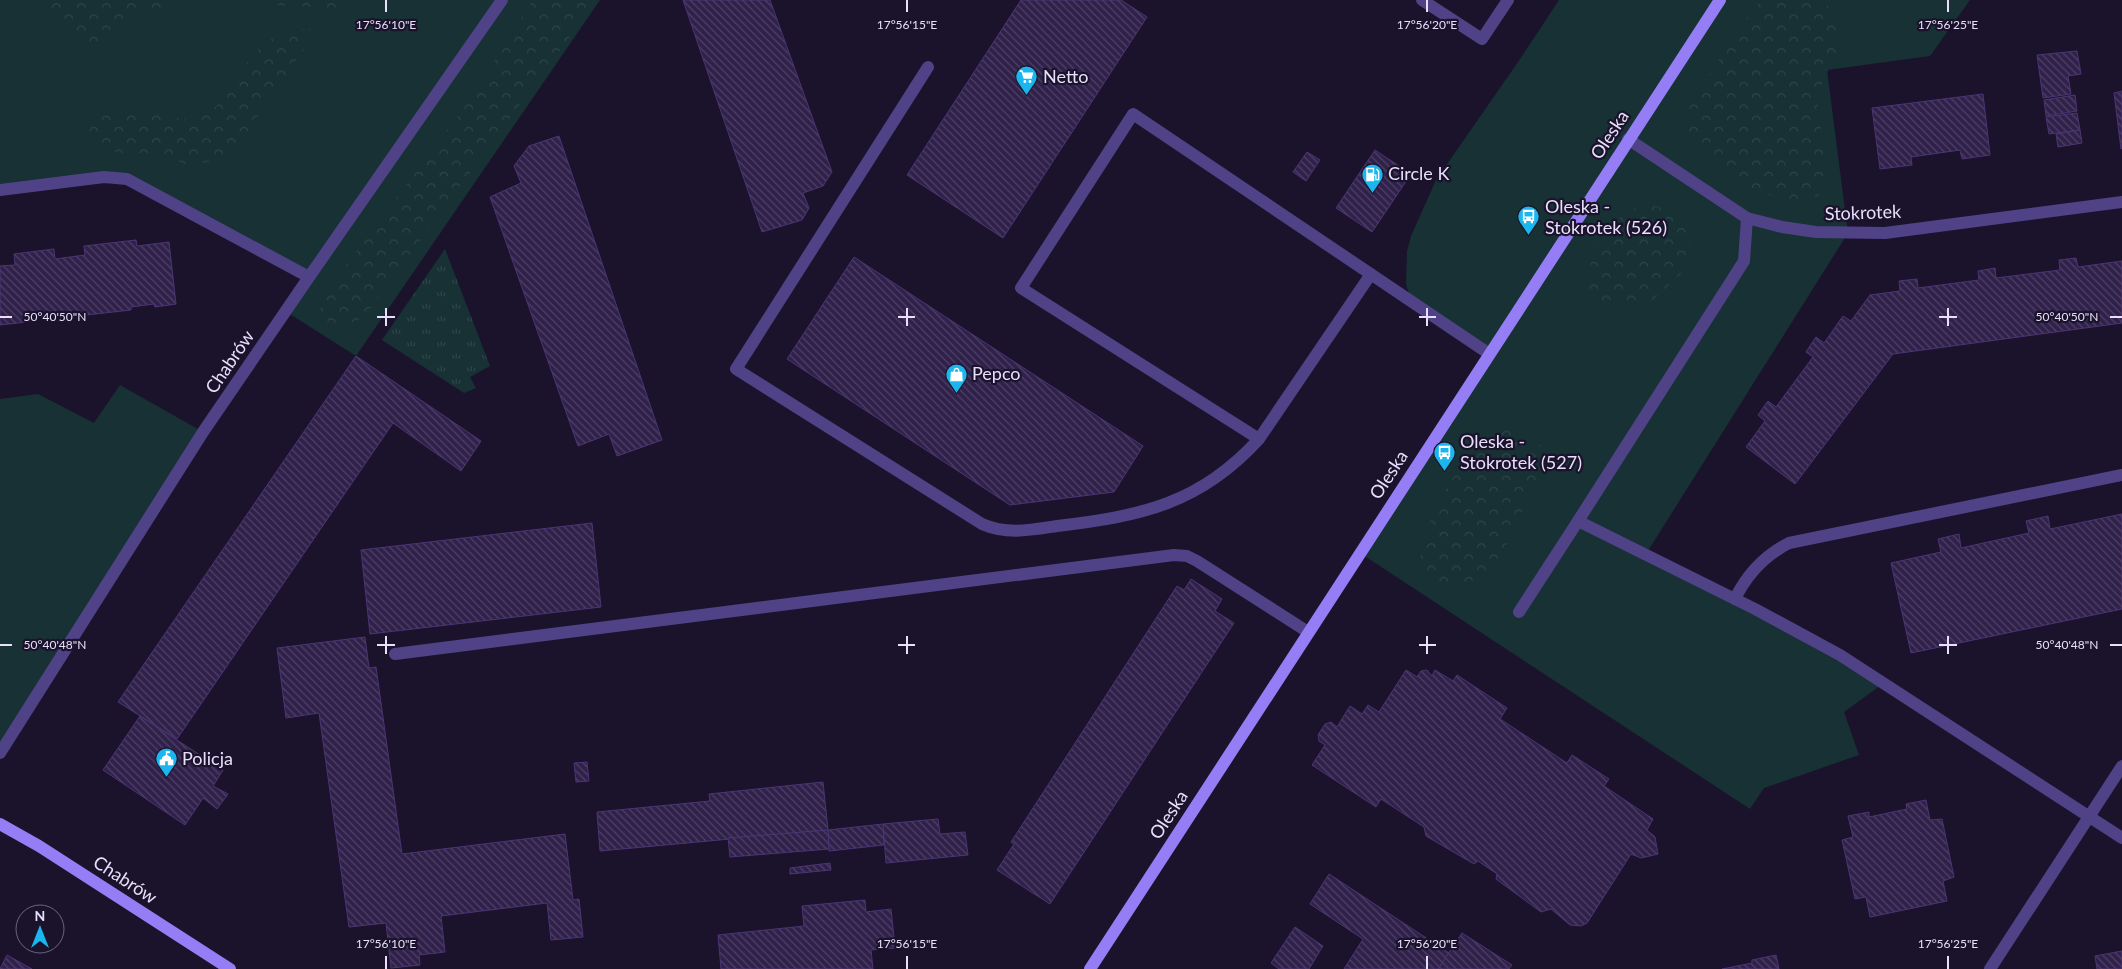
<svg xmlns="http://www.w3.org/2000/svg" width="2122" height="969" font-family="Lato,sans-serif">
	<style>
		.grass { fill: #173135 }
		.forest { fill: url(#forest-crowns) }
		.park { fill: url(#park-tufts) }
		.building { fill: url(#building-back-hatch); stroke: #4c3475 }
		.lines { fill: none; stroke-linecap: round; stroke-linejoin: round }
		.lane { stroke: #504286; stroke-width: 12 }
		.street { stroke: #504286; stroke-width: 12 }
		.secondary { stroke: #957df6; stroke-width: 12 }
		.ticks { fill: none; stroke: #e8dffd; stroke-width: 2 }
		.labels { text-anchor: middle; stroke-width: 4.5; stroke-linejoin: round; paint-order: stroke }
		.poi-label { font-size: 18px; fill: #e8dffd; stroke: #1b132b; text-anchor: start }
		.street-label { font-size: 18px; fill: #e8dffd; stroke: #1b132b }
		.ticks-label { font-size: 12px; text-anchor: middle; fill: #e8dffd; stroke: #1b132b; stroke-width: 4.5; stroke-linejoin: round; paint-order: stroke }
	</style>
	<defs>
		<pattern id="forest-crowns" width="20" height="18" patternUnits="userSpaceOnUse" patternTransform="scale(1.25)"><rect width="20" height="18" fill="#173135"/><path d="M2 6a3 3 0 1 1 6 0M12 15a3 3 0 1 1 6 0" fill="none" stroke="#2e4549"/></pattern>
		<pattern id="park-tufts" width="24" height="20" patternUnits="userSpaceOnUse" patternTransform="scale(1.25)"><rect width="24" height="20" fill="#173135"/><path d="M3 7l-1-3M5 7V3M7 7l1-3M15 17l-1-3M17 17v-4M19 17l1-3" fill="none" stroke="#2e4549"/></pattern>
		<pattern id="building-back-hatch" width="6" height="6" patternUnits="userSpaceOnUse" patternTransform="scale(1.25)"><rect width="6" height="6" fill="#30214b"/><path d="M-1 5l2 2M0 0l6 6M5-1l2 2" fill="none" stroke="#4e4166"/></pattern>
	</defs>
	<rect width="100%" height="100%" fill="#1b132b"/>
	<!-- grass -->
	<g class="grass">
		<path d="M0 0H600L356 356 285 311 308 277 127 179 0 190Z"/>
		<path d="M1559 0H1970L1930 56 1827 70 1848 233 1646 554 1884 683 1844 712 1859 755 1764 788 1750 809 1360 553 1488 353 1412 303 1406 284 1407 251 1411 236 1436 180 1518 62Z"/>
		<path d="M120 385 203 432 0 753V399L38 394 94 423Z"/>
	</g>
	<!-- forest -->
	<g class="forest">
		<path d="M34 0H179L173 5 139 14 112 42 92 45 33 2Z"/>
		<path d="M277 0H348L338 8 270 5Z"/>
		<path d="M533 0H597L364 317 339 328 329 323 320 311 324 295 466 105Z"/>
		<path d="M1761 0H1821C1827 3 1830 9 1833 15 1853 48 1822 67 1818 100 1816 125 1836 169 1823 191 1813 209 1763 195 1748 187 1735 181 1720 171 1710 162 1700 153 1692 143 1685 133L1688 109 1738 29Z"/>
		<path d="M308 28 313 31V36L237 147 211 162 187 165 159 153H120L103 149 90 136 89 123 95 116C117 112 137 111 159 114 172 116 184 122 197 118 232 107 240 54 275 37 284 32 297 31 308 28Z"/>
		<path d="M1647 202 1684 218 1690 244 1683 272 1652 301 1624 306 1604 304 1586 294C1591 243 1600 225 1647 202Z"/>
		<path d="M1494 426 1537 438C1540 444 1544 452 1543 460 1542 473 1501 559 1492 568 1479 581 1464 583 1447 586L1419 569C1423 515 1458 465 1494 426Z"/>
	</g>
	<!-- park -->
	<path class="park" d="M445 249 490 366 470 377 476 388 464 393 382 340Z"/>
	<!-- building -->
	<g class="building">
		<path d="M683 0H770L832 172 823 186 803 193 809 208 802 220 762 232Z"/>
		<path d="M1021 0H1121L1147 17 1003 238 907 175Z"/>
		<path d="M2077 51 2081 74 2068 76 2071 94 2043 98 2037 55Z"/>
		<path d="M2122 91V148L2121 149 2114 93Z"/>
		<path d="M1983 94 1990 155 1962 159 1960 150 1911 157 1912 165 1880 169 1872 108Z"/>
		<path d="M2075 95 2077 111 2046 116 2044 100Z"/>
		<path d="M2077 113 2080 130 2049 134 2046 117Z"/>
		<path d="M2080 130 2082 143 2058 147 2056 134Z"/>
		<path d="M559 136 662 440 617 456 609 434 578 446 490 197 521 183 514 166 529 146Z"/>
		<path d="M1375 150 1411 174 1372 232 1336 208Z"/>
		<path d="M1307 152 1320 160 1306 181 1293 172Z"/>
		<path d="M136 240 137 246 169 242 176 304 155 307 154 304 131 307V310L60 318 59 315 36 318V321L0 325V266L15 265 14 254 54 249 55 259 85 255 84 246Z"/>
		<path d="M854 257 1143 446 1114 492 1010 505 787 359Z"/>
		<path d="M2076 258 2078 267 2122 261V323L1893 354 1795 484 1746 447 1765 421 1758 415 1768 401 1776 407 1813 357 1806 352 1816 337 1824 343 1843 316 1851 321 1870 295 1900 291 1899 281 1917 279 1918 288 1979 280 1978 271 1995 268 1996 278 2060 270 2059 260Z"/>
		<path d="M356 356 481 441 461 471 393 423 177 739 118 702Z"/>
		<path d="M2122 514V609L1911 653 1891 563 1941 552 1938 539 1959 534 1961 548 2029 533 2026 521 2048 516 2050 529Z"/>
		<path d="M592 523 601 607 370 634 361 550Z"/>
		<path d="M1191 579 1222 599 1215 611 1234 623 1050 904 997 870 1014 844 1011 842 1177 586 1184 590Z"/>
		<path d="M365 637 369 668 376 667 402 854 565 834 573 900 579 899 583 937 551 940 547 903 441 916 445 952 419 955 420 965 391 968 386 923 349 927 319 713 286 718 277 648Z"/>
		<path d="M1406 670 1417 677 1421 671 1427 670 1432 676 1435 670 1453 681 1457 675 1507 708 1500 719 1567 763 1572 755 1609 779 1604 786 1653 819 1647 830 1655 837 1658 854 1641 858 1631 854 1587 923 1581 926 1570 925 1551 909 1541 912 1496 879 1497 874 1478 861 1474 864 1426 836 1424 827 1381 799 1376 807 1312 765 1325 745 1319 741 1318 735 1325 724 1331 722 1337 727 1350 706 1362 714 1368 705 1379 712Z"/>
		<path d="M140 716 223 770 213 786 228 794 217 809 203 798 185 825 103 770Z"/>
		<path d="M587 762 589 781 576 782 574 763Z"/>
		<path d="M823 782 828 830 600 851 597 812 710 801 709 794Z"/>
		<path d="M1926 800 1930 820 1942 819 1954 877 1943 881 1947 901 1870 917 1866 897 1855 899 1842 840 1853 837 1848 816 1869 812V817L1907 809 1906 804Z"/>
		<path d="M938 819 940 834 965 832 968 855 886 863 883 824Z"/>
		<path d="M883 824 884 845 829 851 828 830Z"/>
		<path d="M828 830 829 849 730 857 728 838Z"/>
		<path d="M830 863 831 870 790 874V868Z"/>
		<path d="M1329 874 1449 953 1438 969H1344L1363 939 1310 904Z"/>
		<path d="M865 900 866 912 891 909 895 948 871 950 873 969H721L718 935 804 926 802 906Z"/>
		<path d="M1295 927 1323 946 1309 969H1279L1271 963Z"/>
		<path d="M1462 933 1512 965 1509 969H1438Z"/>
		<path d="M2122 951V969H2097L2095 956Z"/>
		<path d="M7 955 32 969H0Z"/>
		<path d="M1776 955 1779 969H1722L1752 963V960Z"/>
	</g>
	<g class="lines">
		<!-- lane -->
		<g class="lane">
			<path d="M1422 0 1482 39 1508 0"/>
			<path d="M928 67 736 369 982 524C1007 535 1031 530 1057 526 1141 516 1200 504 1259 439"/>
			<path d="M0 190 104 177 127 179 309 277"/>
			<path d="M1747 218 1744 261 1578 521 1755 609 1840 655 2122 838"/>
			<path d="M1371 274 1259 439 1021 288 1133 114 1488 353"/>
			<path d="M1735 599C1747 574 1764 556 1789 543L2122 475"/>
			<path d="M1519 612 1578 521"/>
			<path d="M395 654 1174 555 1187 556 1197 561 1308 632"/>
		</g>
		<!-- street -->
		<g class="street">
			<path d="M1628 139 1747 218 1782 227 1816 232 1885 233 2122 202"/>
			<path d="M0 753 203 432 309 277 502 0"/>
			<path d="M1990 969 2122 766"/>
		</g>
		<!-- secondary -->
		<g class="secondary">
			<path d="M0 824 39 846 230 969"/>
			<path d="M1090 969 1720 0"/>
		</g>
	</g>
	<!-- ticks -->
	<path class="ticks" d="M386 0V12M907 0V12M1427 0V12M1948 0V12M386 308V326M907 308V326M1427 308V326M1948 308V326M0 317H12M377 317H395M898 317H915M1419 317H1436M1939 317H1957M2110 317H2122M386 636V654M907 636V654M1427 636V654M1948 636V654M0 645H12M377 645H395M898 645H915M1419 645H1436M1939 645H1957M2110 645H2122M386 956V969M907 956V969M1427 956V969M1948 956V969"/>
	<!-- icons -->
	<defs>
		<symbol id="supermarket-pin" viewBox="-11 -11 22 30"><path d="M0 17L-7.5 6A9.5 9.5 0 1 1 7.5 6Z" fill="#19b6ef" stroke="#1b132b"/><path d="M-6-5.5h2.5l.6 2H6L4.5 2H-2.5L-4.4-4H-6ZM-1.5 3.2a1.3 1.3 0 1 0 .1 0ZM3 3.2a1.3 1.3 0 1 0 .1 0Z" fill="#fff"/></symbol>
		<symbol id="fuel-pin" viewBox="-11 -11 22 30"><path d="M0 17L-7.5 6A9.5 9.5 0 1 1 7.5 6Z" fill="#19b6ef" stroke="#1b132b"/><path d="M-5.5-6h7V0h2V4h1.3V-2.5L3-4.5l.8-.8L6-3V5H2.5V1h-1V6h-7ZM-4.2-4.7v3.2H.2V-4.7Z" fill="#fff"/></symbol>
		<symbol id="bus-pin" viewBox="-11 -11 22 30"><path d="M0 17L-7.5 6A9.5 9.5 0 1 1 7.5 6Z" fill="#19b6ef" stroke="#1b132b"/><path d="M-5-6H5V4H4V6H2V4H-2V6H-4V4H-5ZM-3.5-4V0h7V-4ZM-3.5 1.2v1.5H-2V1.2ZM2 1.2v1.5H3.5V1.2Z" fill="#fff"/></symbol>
		<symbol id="shop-pin" viewBox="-11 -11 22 30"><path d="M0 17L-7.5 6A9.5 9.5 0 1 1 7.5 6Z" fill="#19b6ef" stroke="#1b132b"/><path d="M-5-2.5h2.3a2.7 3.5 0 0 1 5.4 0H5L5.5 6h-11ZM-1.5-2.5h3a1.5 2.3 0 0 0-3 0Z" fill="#fff"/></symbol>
		<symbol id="civic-pin" viewBox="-11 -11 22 30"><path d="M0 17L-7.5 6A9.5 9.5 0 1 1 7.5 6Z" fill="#19b6ef" stroke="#1b132b"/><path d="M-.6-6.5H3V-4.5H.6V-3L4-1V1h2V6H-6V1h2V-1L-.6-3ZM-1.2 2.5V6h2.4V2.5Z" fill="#fff"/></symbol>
	</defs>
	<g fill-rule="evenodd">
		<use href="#supermarket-pin" x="1014" y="64" width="25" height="34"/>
		<use href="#fuel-pin" x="1360" y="162" width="25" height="34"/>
		<use href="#bus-pin" x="1516" y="204" width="25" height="34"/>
		<use href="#shop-pin" x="944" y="362" width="25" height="34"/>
		<use href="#bus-pin" x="1432" y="440" width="25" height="34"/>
		<use href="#civic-pin" x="154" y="746" width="25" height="34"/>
	</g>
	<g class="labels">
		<!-- poi labels -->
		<g class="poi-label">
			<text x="1043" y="83">Netto</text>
			<text x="1388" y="180">Circle K</text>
			<text x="1545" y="213">Oleska -<tspan x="1545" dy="21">Stokrotek (526)</tspan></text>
			<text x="972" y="380">Pepco</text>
			<text x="1460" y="448">Oleska -<tspan x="1460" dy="21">Stokrotek (527)</tspan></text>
			<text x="182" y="765">Policja</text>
		</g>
		<!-- street labels -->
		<g class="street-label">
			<text transform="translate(1610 135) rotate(-57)" y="6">Oleska</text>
			<text transform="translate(1863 213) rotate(-2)" y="6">Stokrotek</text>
			<text transform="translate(230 362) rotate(-56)" y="6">Chabrów</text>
			<text transform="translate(1389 475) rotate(-57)" y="6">Oleska</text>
			<text transform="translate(1169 815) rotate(-57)" y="6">Oleska</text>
			<text transform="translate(125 880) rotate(33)" y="6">Chabrów</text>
		</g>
	</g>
	<g class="ticks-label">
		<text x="386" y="29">17°56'10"E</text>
		<text x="907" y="29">17°56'15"E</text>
		<text x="1427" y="29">17°56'20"E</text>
		<text x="1948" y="29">17°56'25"E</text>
		<text x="55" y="321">50°40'50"N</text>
		<text x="2067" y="321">50°40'50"N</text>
		<text x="55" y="649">50°40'48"N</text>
		<text x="2067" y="649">50°40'48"N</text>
		<text x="386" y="948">17°56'10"E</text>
		<text x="907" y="948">17°56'15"E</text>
		<text x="1427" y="948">17°56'20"E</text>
		<text x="1948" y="948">17°56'25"E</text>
	</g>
	<!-- north arrow -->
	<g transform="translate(40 929)"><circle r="24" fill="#1b132b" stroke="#6d657f"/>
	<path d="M0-4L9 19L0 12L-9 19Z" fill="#19b6ef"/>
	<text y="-8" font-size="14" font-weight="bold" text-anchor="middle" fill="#e8dffd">N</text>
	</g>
</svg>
